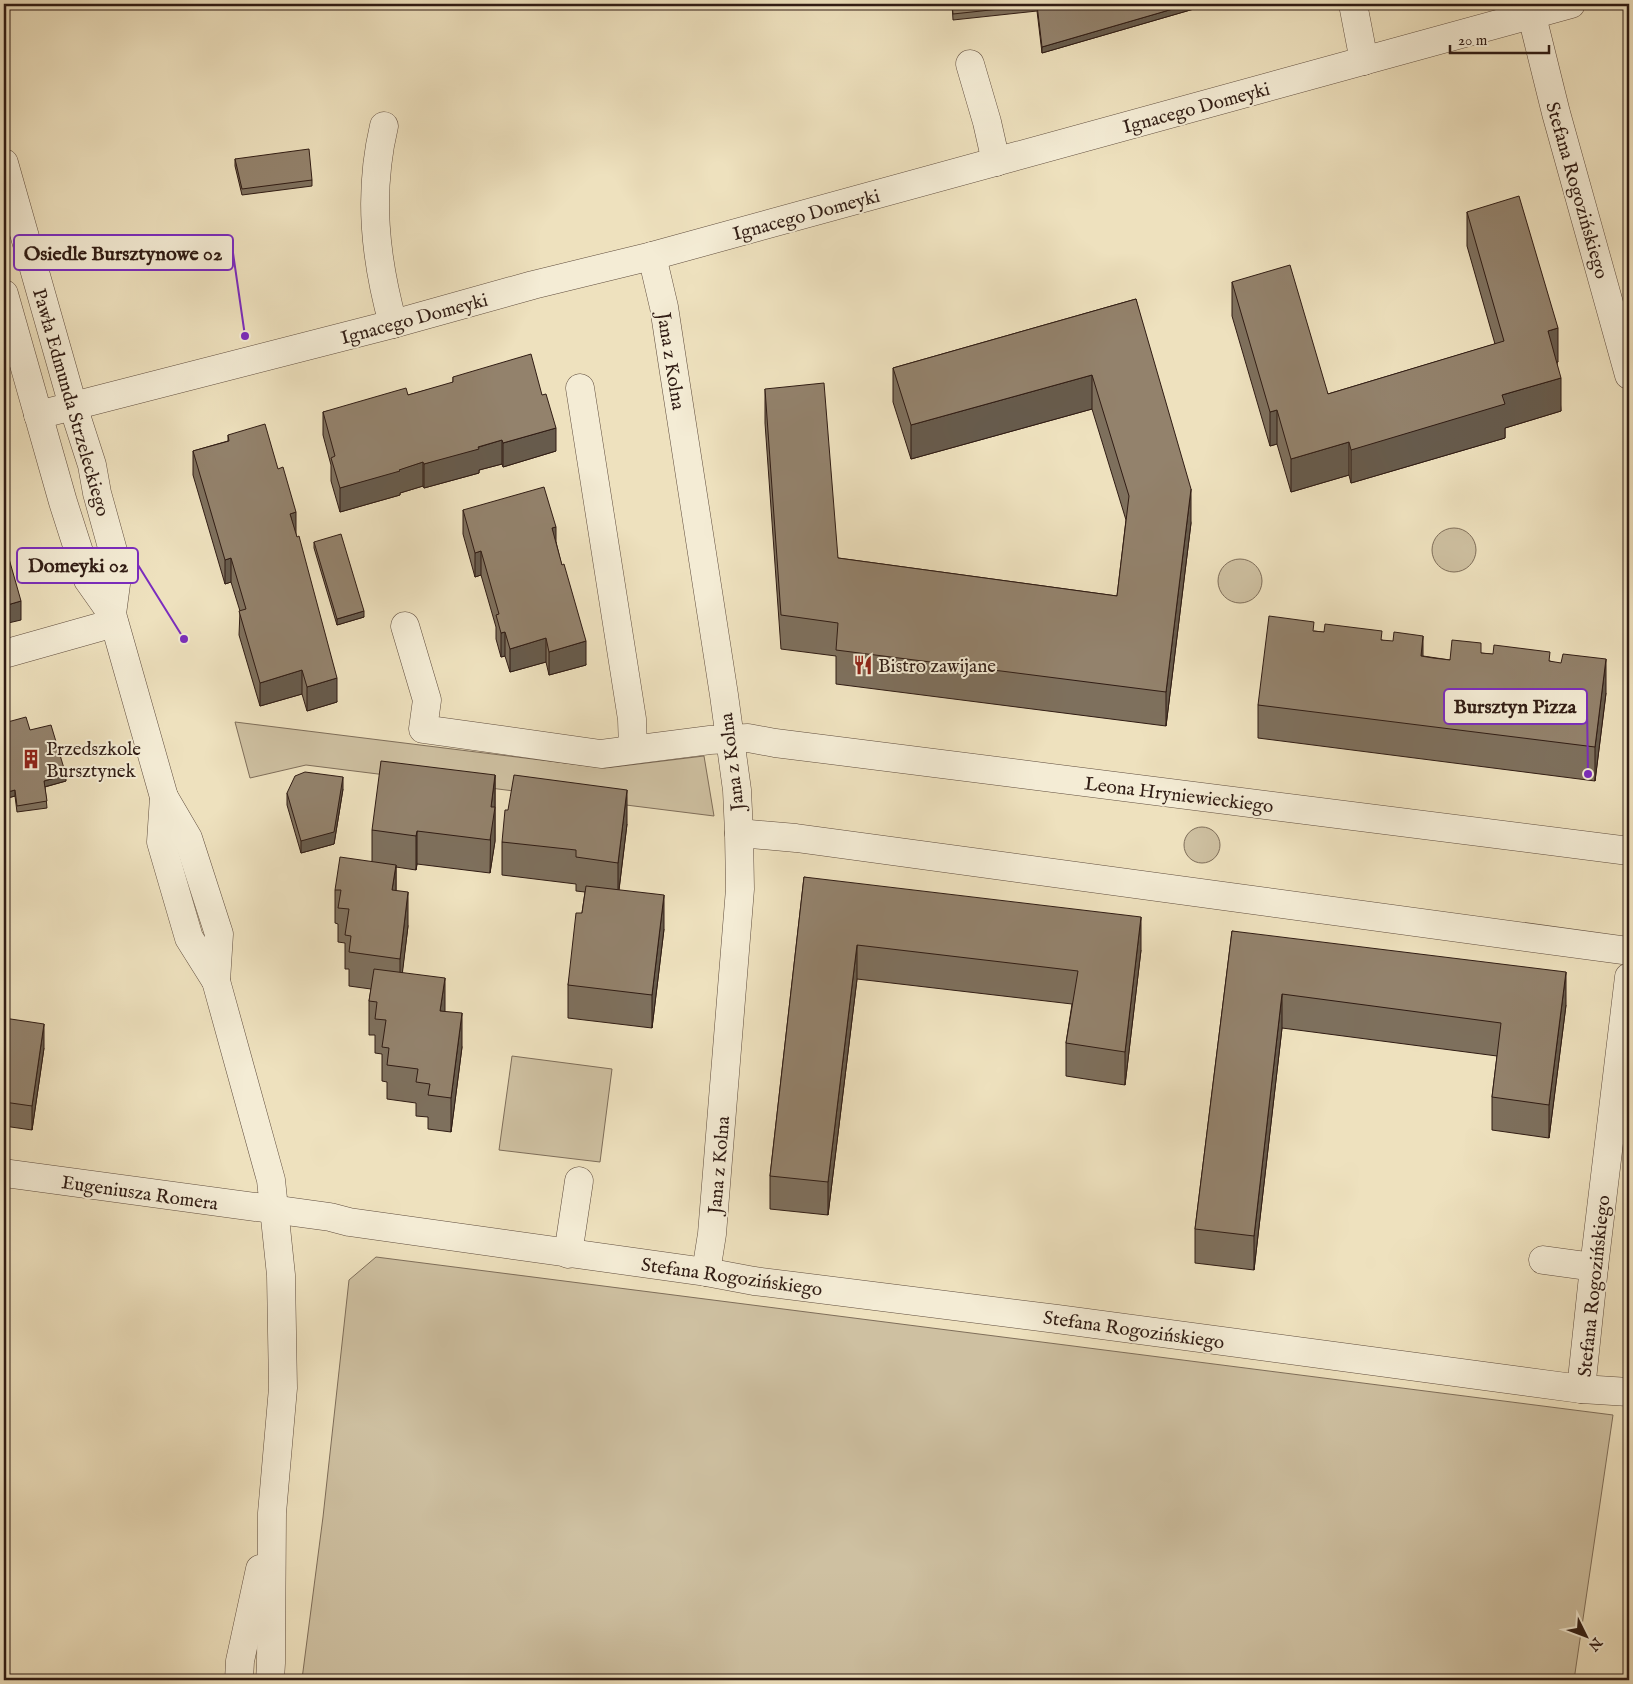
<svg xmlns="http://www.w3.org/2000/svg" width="1633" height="1684" font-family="'IM FELL English',serif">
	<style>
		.green { fill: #cec0a1; stroke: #7f6e5a }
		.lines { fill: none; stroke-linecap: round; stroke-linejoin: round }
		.minor-casing { stroke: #604d3e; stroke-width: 29 }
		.minor { stroke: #f4ecd5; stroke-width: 28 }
		.wall { fill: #7e705d; stroke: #301c14 }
		.shaded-wall { fill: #675b4c; stroke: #301c14 }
		.building { fill: #93826c; stroke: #301c14 }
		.labels { text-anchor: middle; stroke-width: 4; stroke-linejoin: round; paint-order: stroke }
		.street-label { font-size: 19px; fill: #301c14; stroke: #f4ecd5 }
		.poi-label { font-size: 19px; fill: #301c14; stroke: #f4ecd5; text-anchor: start }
		.leader { fill: none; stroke: #7b2cbf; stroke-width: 2 }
		.callout-dot { fill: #7b2cbf; stroke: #f4ecd5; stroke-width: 2 }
		.callout { fill: #f4ecd5; stroke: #7b2cbf; stroke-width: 2 }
		.callout-label { font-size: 20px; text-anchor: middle; font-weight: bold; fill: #301c14 }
	</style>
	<rect width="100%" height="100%" fill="#eee1be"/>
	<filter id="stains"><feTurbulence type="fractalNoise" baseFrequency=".004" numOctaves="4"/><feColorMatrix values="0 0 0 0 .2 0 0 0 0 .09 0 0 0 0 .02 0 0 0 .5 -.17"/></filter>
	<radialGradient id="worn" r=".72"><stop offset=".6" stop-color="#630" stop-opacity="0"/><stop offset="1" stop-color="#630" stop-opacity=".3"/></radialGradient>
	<!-- green -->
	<g class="green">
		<circle cx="1454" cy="550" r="22"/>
		<circle cx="1240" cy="581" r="22"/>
		<path d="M235 722 605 768 704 756 714 816 306 765 250 778Z"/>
		<circle cx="1202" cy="845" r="18"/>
		<path d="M512 1056 612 1069 600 1162 499 1150Z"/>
		<path d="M376 1257 1613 1415 1574 1680H299L302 1679 323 1517 349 1280Z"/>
	</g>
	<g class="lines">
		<defs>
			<g id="minor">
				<path d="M1353 4 1364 61"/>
				<path d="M1529 4 1556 113 1629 375"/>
				<path d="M970 64 987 122 996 162"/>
				<path d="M384 126C368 194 375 258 393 324"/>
				<path d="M4 163 73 406 92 465 97 493 118 569 112 614"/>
				<path d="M652 256 664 307 673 366 724 695 737 790 739 833 740 889 712 1234 706 1272"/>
				<path d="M4 294 63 502 88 580 112 614 164 797 188 838 219 934 216 981"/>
				<path d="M580 388 632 719 633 749"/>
				<path d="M38 415 393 324 533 285 652 256 1571 4"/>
				<path d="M405 626 427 700 423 729 601 754 710 740 748 738 775 743 1629 851"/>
				<path d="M4 654 114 623"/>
				<path d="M164 797 161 842 189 938 216 981 271 1180 281 1275 283 1388 272 1513 271 1663 270 1680"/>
				<path d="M739 833 796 838 1629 951"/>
				<path d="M4 1173 330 1217 349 1222 706 1272 754 1281 1057 1319 1581 1389 1594 1267 1629 977"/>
				<path d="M568 1254 579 1181"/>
				<path d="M1543 1260 1594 1267"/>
				<path d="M1581 1389 1629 1392"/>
				<path d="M239 1680 240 1661 260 1569"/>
			</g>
		</defs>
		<!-- minor casing -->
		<use href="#minor" class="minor-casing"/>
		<!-- minor -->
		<use href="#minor" class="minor"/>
	</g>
	<!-- wall -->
	<g class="wall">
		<path d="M952 4H1211L1042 53 1037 11 953 20Z"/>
		<path d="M235 159 312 180V186L242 195 235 166Z"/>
		<path d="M1467 212 1558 362H1557L1561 411 1505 428V438L1351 483 1349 475 1291 492 1277 444 1270 446 1232 316V282L1328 394 1495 344 1467 246Z"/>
		<path d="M1136 299 1191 523 1166 726 836 684V656L781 649 765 423V389L838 558 1117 596 1126 520 1092 409 911 459 893 402V368Z"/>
		<path d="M453 377 556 451 503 467 502 464 479 470V473L424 488 423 486 400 493V495L340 512 331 481V465L323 435V412L408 395 453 383Z"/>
		<path d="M228 435 296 535 337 702 307 711 302 694 260 706 239 635 240 611 231 582 225 584 193 475V451L228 441Z"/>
		<path d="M463 510 556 542 586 665 549 675 546 662 510 672 505 656 501 657 496 639V627L481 575 475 577 463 534Z"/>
		<path d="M314 542 364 617 337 625 314 548Z"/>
		<path d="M1314 631 1382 640 1423 656 1450 660 1481 653 1550 661 1606 693 1595 781 1258 738V705Z"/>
		<path d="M30 730 66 781 45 787 47 808 17 812 15 796 4 799Z"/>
		<path d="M495 775V841L490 873 417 864 416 870 396 867V891L408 926 402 973 445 1011 462 1047 451 1132 428 1129V1117L416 1116V1103L387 1099V1082L382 1081V1054L375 1053V1035H369V1001L371 989 349 986V969H345V943L338 942V924L335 923V890L372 861V830Z"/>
		<path d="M343 789 334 844 301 853 287 805V793Z"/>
		<path d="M627 824 619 890 664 929 652 1028 568 1018V985L582 913 585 892 576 891V884L502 875V842Z"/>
		<path d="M804 877 1141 950 1125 1085 1066 1076V1043L1072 1004 857 979 828 1215 770 1209V1176Z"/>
		<path d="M1232 931 1566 1005 1549 1138 1492 1130V1097L1497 1056 1282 1028 1254 1270 1195 1263V1229Z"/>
		<path d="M4 1018 44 1048 32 1130 4 1126Z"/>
	</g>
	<!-- shaded-wall -->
	<g class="shaded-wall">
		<path d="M1190 4H1211L1042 53V47Z"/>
		<path d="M1558 328V362L1548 365V331Z"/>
		<path d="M1092 375V409L911 459V425Z"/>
		<path d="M1561 378V411L1505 428V438L1351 483V450L1502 395Z"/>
		<path d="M1277 410V444L1270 446V412Z"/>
		<path d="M556 428V451L503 467V443Z"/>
		<path d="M502 440V464L479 470V473L424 488V464Z"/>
		<path d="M1349 442V475L1291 492V459Z"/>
		<path d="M423 462V486L400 493V495L340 512V488Z"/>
		<path d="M1191 489V523L1166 726V692Z"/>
		<path d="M296 512V536L290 514Z"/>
		<path d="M556 527V550L552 528Z"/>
		<path d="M481 551V575L475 577V553Z"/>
		<path d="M231 558V582L225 584V560Z"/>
		<path d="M21 601V620L4 624V606Z"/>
		<path d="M364 611V617L337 625V619Z"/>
		<path d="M505 632V656L501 657V633Z"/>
		<path d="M1423 636V670L1421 656Z"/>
		<path d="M546 638V662L510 672V649Z"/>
		<path d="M586 641V665L549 675V652Z"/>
		<path d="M1606 659V693L1595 781V747Z"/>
		<path d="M302 670V694L260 706V683Z"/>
		<path d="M337 678V702L307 711V687Z"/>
		<path d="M66 775V781L44 787V781Z"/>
		<path d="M495 775V841L490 873 491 807Z"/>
		<path d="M343 777V789L334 844 301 853V841Z"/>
		<path d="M15 790V796L4 799V793Z"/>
		<path d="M627 790V824L618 897V863Z"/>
		<path d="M417 831V864L416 870V836Z"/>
		<path d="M396 865V898L392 890Z"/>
		<path d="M408 892V926L400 993V959Z"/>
		<path d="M664 895V929L652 1028V995Z"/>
		<path d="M1141 917V950L1125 1085V1052Z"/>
		<path d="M857 945V979L828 1215V1182Z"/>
		<path d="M1566 972V1005L1549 1138V1105Z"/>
		<path d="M445 978V1012L440 1011Z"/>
		<path d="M1282 994V1028L1254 1270V1236Z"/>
		<path d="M462 1013V1047L451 1132V1098Z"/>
		<path d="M44 1024V1048L32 1130V1106Z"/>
	</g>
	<!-- building -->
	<g class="building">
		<path d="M952 4H1190L1042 47 1037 5 953 14Z"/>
		<path d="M309 149 312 180 242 189 235 159Z"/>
		<path d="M1519 196 1558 328 1548 331 1561 378 1502 395 1505 404 1351 450 1349 442 1291 459 1277 410 1270 412 1232 282 1290 265 1328 394 1504 341 1467 212Z"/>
		<path d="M1136 299 1191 489 1166 692 836 650 838 623 781 615 765 389 824 383 838 558 1117 596 1129 496 1092 375 911 425 893 368Z"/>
		<path d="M531 354 542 395 546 394 556 428 503 443 502 440 478 447 479 449 424 464 423 462 399 470 400 471 340 488 331 458 335 456 323 412 406 388 408 395 453 382V377Z"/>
		<path d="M265 424 278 469 283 467 296 512 290 514 297 537 299 536 337 678 307 687 302 670 260 683 239 611 246 609 231 558 225 560 193 451 229 441 228 435Z"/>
		<path d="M544 487 556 527 552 528 562 565 564 564 586 641 549 652 546 638 510 649 505 632 501 633 496 615 499 614 481 551 475 553 463 510Z"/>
		<path d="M341 534 364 611 337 619 314 542Z"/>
		<path d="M4 541 21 601 4 606Z"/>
		<path d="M1269 616 1314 622 1313 631 1324 632 1325 624 1382 631 1381 640 1393 641 1394 632 1423 636 1421 656 1433 658 1450 660 1452 640 1481 643V653L1493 654 1494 645 1550 652 1549 661 1561 663 1563 654 1606 659 1595 747 1258 705Z"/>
		<path d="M26 717 30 730 51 725 66 775 44 781 47 801 17 806 15 790 4 793V723Z"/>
		<path d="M381 761 495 775 491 807H495L490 840 417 831 416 836 372 830Z"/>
		<path d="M305 772 343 777 334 832 301 841 287 793 295 776Z"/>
		<path d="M514 775 627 790 618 863 576 857V850L502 842 505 810H508Z"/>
		<path d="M340 857 396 865 392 890 408 892 400 959 349 952 351 936 345 935 349 909 338 908 341 890H335Z"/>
		<path d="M804 877 1141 917 1125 1052 1066 1043 1078 971 857 945 828 1182 770 1176Z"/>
		<path d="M586 886 664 895 652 995 568 985 576 913H582Z"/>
		<path d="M1232 931 1566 972 1549 1105 1492 1097 1501 1023 1282 994 1254 1236 1195 1229Z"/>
		<path d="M374 969 445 978 440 1011 462 1013 451 1098 428 1095 430 1084 416 1082 418 1069 387 1065 389 1048 382 1047 386 1020 375 1019 377 1002 369 1001Z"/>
		<path d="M4 1018 44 1024 32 1106 4 1102Z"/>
	</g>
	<!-- icons -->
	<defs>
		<symbol id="restaurant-bare" viewBox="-9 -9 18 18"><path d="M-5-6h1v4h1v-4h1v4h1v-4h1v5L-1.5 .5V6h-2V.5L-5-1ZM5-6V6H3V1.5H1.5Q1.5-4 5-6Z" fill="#8f2418" stroke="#f4ecd5" stroke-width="2.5" paint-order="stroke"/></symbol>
		<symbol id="building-bare" viewBox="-9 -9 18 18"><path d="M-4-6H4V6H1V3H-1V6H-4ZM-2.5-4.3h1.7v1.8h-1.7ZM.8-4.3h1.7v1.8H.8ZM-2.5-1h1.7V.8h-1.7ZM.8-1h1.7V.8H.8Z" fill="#8f2418" stroke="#f4ecd5" stroke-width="2.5" paint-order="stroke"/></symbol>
	</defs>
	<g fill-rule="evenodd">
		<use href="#restaurant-bare" x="849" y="651" width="28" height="28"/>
		<use href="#building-bare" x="17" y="745" width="28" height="28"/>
	</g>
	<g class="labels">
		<!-- street labels -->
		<g class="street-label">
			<text transform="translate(1196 107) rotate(-15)" y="7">Ignacego Domeyki</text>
			<text transform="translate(1578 190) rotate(74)" y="7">Stefana Rogozińskiego</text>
			<text transform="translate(806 214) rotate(-15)" y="7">Ignacego Domeyki</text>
			<text transform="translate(414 318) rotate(-15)" y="7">Ignacego Domeyki</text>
			<text transform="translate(672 361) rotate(81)" y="7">Jana z Kolna</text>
			<text transform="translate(72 402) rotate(74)" y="7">Pawła Edmunda Strzeleckiego</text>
			<text transform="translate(731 762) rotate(-97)" y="7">Jana z Kolna</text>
			<text transform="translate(1179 794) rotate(7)" y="7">Leona Hryniewieckiego</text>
			<text transform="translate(718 1165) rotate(-85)" y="7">Jana z Kolna</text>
			<text transform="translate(140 1192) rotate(8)" y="7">Eugeniusza Romera</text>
			<text transform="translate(732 1276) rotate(8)" y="7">Stefana Rogozińskiego</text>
			<text transform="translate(1593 1286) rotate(-84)" y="7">Stefana Rogozińskiego</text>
			<text transform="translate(1134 1329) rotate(8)" y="7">Stefana Rogozińskiego</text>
		</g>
		<!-- poi labels -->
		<g class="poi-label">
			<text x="878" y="672">Bistro zawijane</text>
			<text x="46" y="755">Przedszkole<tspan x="46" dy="22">Bursztynek</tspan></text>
		</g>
	</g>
	<!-- callouts -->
	<path class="leader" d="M245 336L233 253M184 639L138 565M1588 774L1587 706"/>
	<g class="callout-dot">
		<circle cx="245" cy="336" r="5"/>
		<circle cx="184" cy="639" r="5"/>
		<circle cx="1588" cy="774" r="5"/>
	</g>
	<g class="callout">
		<rect x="14" y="235" width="219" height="35" rx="5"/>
		<rect x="17" y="548" width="121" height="35" rx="5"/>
		<rect x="1444" y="689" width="143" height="35" rx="5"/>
	</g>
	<g class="callout-label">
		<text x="123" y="260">Osiedle Bursztynowe 02</text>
		<text x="78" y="572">Domeyki 02</text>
		<text x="1515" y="713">Bursztyn Pizza</text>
	</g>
	<!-- margin -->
	<rect width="1633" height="1684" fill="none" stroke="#eee1be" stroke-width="20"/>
	<rect x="5" y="5" width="1623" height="1674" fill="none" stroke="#301c14" stroke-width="2.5"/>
	<rect x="10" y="10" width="1613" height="1664" fill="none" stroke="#301c14"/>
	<!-- north arrow -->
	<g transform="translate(1586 1636) rotate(132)" stroke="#f4ecd5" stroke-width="4" paint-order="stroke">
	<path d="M0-4L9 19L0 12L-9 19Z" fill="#301c14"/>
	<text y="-8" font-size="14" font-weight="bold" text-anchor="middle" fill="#301c14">N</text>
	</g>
	<!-- scale -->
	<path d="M1450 45v8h99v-8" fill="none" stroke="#301c14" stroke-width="2.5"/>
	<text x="1458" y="45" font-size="15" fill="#301c14" stroke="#f4ecd5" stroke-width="4" paint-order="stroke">20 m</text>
	<rect width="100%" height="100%" filter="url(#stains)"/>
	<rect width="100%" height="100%" fill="url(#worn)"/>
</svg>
